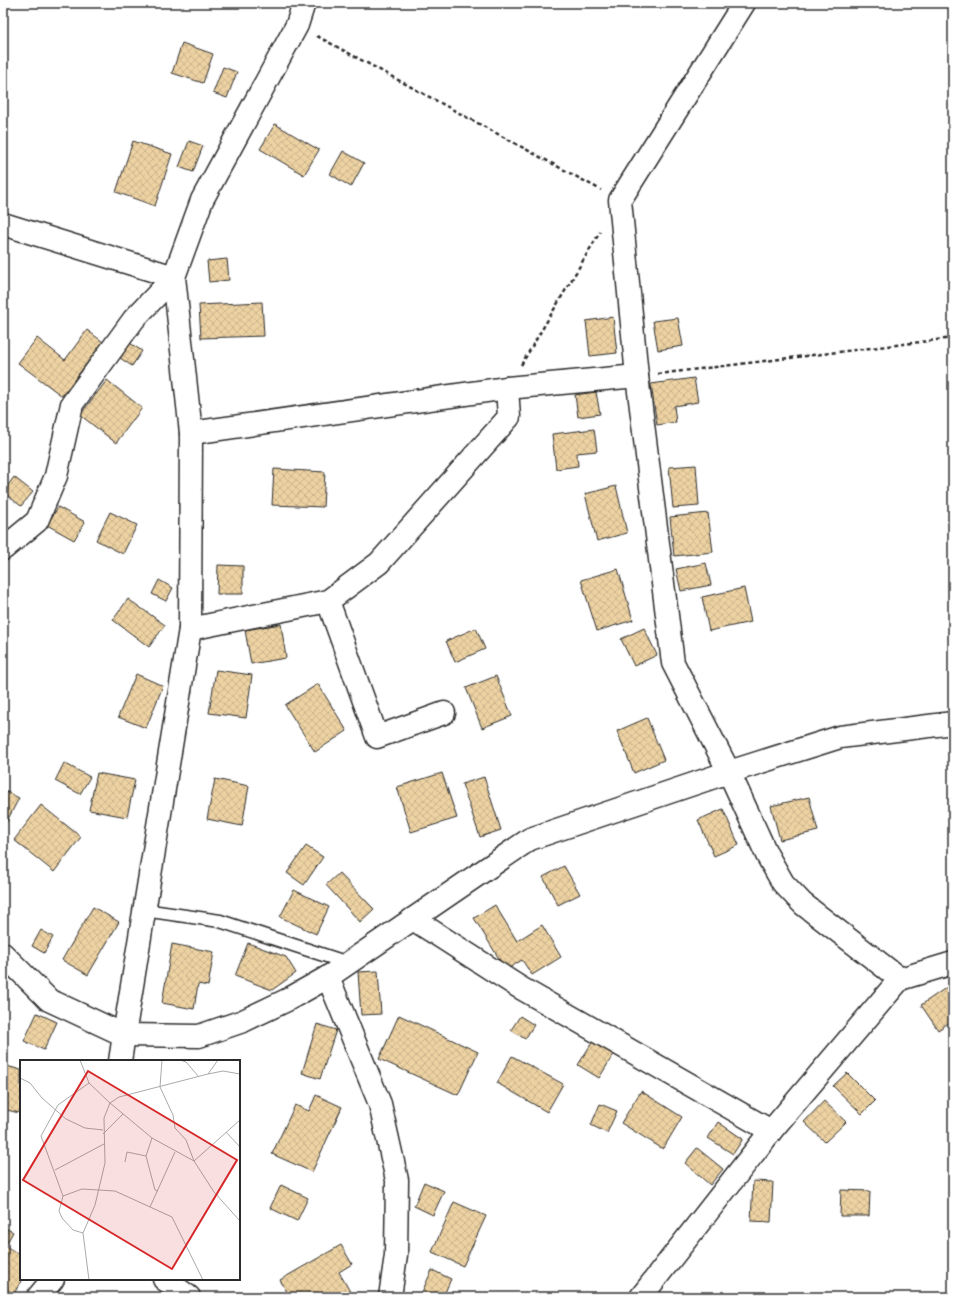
<svg xmlns="http://www.w3.org/2000/svg" width="956" height="1300" font-family="Dekko,sans-serif">
	<style>
		.building { fill: url(#building-cross-hatch); stroke: #2b2b2b }
		.lines { fill: none; stroke-linecap: round; stroke-linejoin: round }
		.service-casing { stroke: #2b2b2b; stroke-width: 15 }
		.minor-casing { stroke: #2b2b2b; stroke-width: 25 }
		.tertiary-casing { stroke: #2b2b2b; stroke-width: 25 }
		.secondary-casing { stroke: #2b2b2b; stroke-width: 25 }
		.path { stroke: #2b2b2b; stroke-width: 2.5; stroke-dasharray: 4 3; stroke-linecap: butt }
		.service { stroke: #fff; stroke-width: 12 }
		.minor { stroke: #fff; stroke-width: 22 }
		.tertiary { stroke: #fff; stroke-width: 22 }
		.secondary { stroke: #fff; stroke-width: 22 }
		.inset-road { fill: none; stroke: #aaa; stroke-width: 1 }
		.view { fill: #d62828; fill-opacity: 0.15; stroke: #d62828; stroke-width: 2 }
		.inset-edge { fill: none; stroke: #2b2b2b; stroke-width: 2 }
	</style>
	<defs>
		<pattern id="building-cross-hatch" width="8" height="8" patternUnits="userSpaceOnUse"><rect width="8" height="8" fill="#edd2a2"/><path d="M0 0l8 8M0 8l8-8" fill="none" stroke="#cbb48c"/></pattern>
	</defs>
	<rect width="100%" height="100%" fill="#fff"/>
	<filter id="ink" filterUnits="userSpaceOnUse"><feTurbulence type="fractalNoise" baseFrequency=".025" numOctaves="2"/><feDisplacementMap in="SourceGraphic" scale="8" xChannelSelector="R" yChannelSelector="G"/><feConvolveMatrix kernelMatrix="1 2 1 2 8 2 1 2 1" color-interpolation-filters="sRGB"/></filter>
	<g filter="url(#ink)">
		<!-- building -->
		<g class="building">
			<path d="M182 43 213 54 203 83 172 73Z"/>
			<path d="M223 67 237 72 227 98 213 93Z"/>
			<path d="M275 124 319 150 304 175 260 149Z"/>
			<path d="M133 141 172 154 155 206 116 192Z"/>
			<path d="M189 141 203 146 193 172 179 167Z"/>
			<path d="M343 151 364 163 351 187 330 174Z"/>
			<path d="M227 259 229 280 209 282 207 261Z"/>
			<path d="M262 302 264 336 201 338 199 305Z"/>
			<path d="M613 317 617 353 590 356 586 321Z"/>
			<path d="M678 318 683 346 658 350 653 321Z"/>
			<path d="M87 330 103 342 62 396 18 363 37 338 65 360Z"/>
			<path d="M130 343 142 351 132 366 120 358Z"/>
			<path d="M694 378 698 402 674 406 676 422 657 425 651 384Z"/>
			<path d="M107 380 142 408 116 443 80 415Z"/>
			<path d="M596 392 600 414 578 417 575 395Z"/>
			<path d="M594 429 597 451 577 453 578 466 556 469 552 434Z"/>
			<path d="M696 465 699 506 673 508 669 467Z"/>
			<path d="M274 469 325 472 323 507 272 505Z"/>
			<path d="M14 477 33 492 21 506 3 492Z"/>
			<path d="M616 486 627 533 597 541 585 494Z"/>
			<path d="M58 507 85 522 74 540 47 525Z"/>
			<path d="M110 512 137 525 123 554 96 540Z"/>
			<path d="M708 513 713 552 674 556 670 517Z"/>
			<path d="M706 563 711 585 681 591 676 569Z"/>
			<path d="M218 565 243 566V594H217Z"/>
			<path d="M618 569 633 620 597 631 581 580Z"/>
			<path d="M159 580 173 588 166 601 152 594Z"/>
			<path d="M744 588 751 622 709 631 702 597Z"/>
			<path d="M128 599 165 625 149 647 113 620Z"/>
			<path d="M281 624 286 658 251 664 245 630Z"/>
			<path d="M476 628 485 649 455 662 446 641Z"/>
			<path d="M644 628 657 655 634 666 621 639Z"/>
			<path d="M216 670 252 675 246 718 209 713Z"/>
			<path d="M136 674 163 686 146 728 118 717Z"/>
			<path d="M496 676 512 716 482 728 466 688Z"/>
			<path d="M318 684 347 731 315 752 285 705Z"/>
			<path d="M647 718 664 760 634 773 617 731Z"/>
			<path d="M64 763 90 777 80 794 55 781Z"/>
			<path d="M97 773 135 780 127 817 89 810Z"/>
			<path d="M442 773 457 818 411 832 397 787Z"/>
			<path d="M484 777 501 830 480 837 462 784Z"/>
			<path d="M215 779 249 786 242 826 207 819Z"/>
			<path d="M3 790 19 798 6 823 3 821Z"/>
			<path d="M809 797 818 831 780 840 771 806Z"/>
			<path d="M41 805 81 837 54 872 14 840Z"/>
			<path d="M723 809 739 845 714 856 698 820Z"/>
			<path d="M306 846 323 857 304 885 287 873Z"/>
			<path d="M564 866 580 894 558 905 543 877Z"/>
			<path d="M339 873 374 909 360 922 326 885Z"/>
			<path d="M294 890 329 907 316 934 280 917Z"/>
			<path d="M495 905 517 941 542 925 561 957 532 975 522 960 506 970 474 918Z"/>
			<path d="M93 907 119 922 88 975 62 960Z"/>
			<path d="M41 930 53 937 44 953 32 946Z"/>
			<path d="M248 943 286 957 296 973 272 990 235 976Z"/>
			<path d="M172 944 214 952 208 986 198 984 194 1009 162 1003Z"/>
			<path d="M378 971 381 1014 361 1015 358 972Z"/>
			<path d="M950 985 953 989V1020L938 1030 921 1005Z"/>
			<path d="M37 1013 57 1022 44 1050 24 1041Z"/>
			<path d="M399 1015 478 1052 458 1095 379 1059Z"/>
			<path d="M520 1016 534 1025 525 1039 511 1030Z"/>
			<path d="M317 1024 336 1030 320 1079 302 1073Z"/>
			<path d="M593 1041 614 1054 599 1078 578 1065Z"/>
			<path d="M512 1056 563 1084 547 1112 497 1083Z"/>
			<path d="M3 1065 21 1070V1106L19 1113 3 1109Z"/>
			<path d="M847 1073 875 1101 862 1114 833 1086Z"/>
			<path d="M641 1091 682 1117 663 1149 621 1123Z"/>
			<path d="M316 1095 342 1107 312 1172 272 1154 295 1105 309 1111Z"/>
			<path d="M824 1101 846 1122 825 1142 804 1122Z"/>
			<path d="M600 1104 617 1111 607 1133 591 1125Z"/>
			<path d="M718 1122 743 1139 733 1154 708 1138Z"/>
			<path d="M697 1148 723 1169 710 1185 685 1163Z"/>
			<path d="M753 1181 773 1182 771 1222 751 1221Z"/>
			<path d="M424 1182 444 1191 433 1215 414 1206Z"/>
			<path d="M281 1185 308 1198 297 1221 270 1208Z"/>
			<path d="M841 1190 870 1191 869 1216H840Z"/>
			<path d="M3 1192 7 1193 3 1206Z"/>
			<path d="M454 1202 486 1216 463 1266 432 1252Z"/>
			<path d="M3 1227 13 1232 5 1246 21 1255V1279H22L14 1294 3 1288Z"/>
			<path d="M341 1245 352 1264 339 1272 353 1297H290L280 1280Z"/>
			<path d="M432 1270 451 1279 443 1297H428L421 1294Z"/>
		</g>
		<g class="lines">
			<defs>
				<path id="service" d="M144 910 220 921 348 963"/>
				<g id="minor">
					<path d="M744 3 620 200 637 376 673 663 729 772 767 855 783 883 803 904 900 979"/>
					<path d="M3 224 174 277"/>
					<path d="M191 433 507 388 637 376"/>
					<path d="M3 549 37 521 56 476 72 404 134 319 174 277 202 200 297 25 304 3"/>
					<path d="M328 601 377 737 444 713"/>
					<path d="M190 629 328 601 379 563 509 417 507 388"/>
					<path d="M413 919 519 987 771 1131"/>
					<path d="M328 977 380 1104 397 1180 396 1255 390 1297"/>
					<path d="M124 1035 190 629 191 433 174 277"/>
					<path d="M164 1279 189 1297"/>
					<path d="M641 1297 771 1131 900 979 953 963"/>
				</g>
				<path id="tertiary" d="M124 1035 199 1036 243 1021 287 1000 328 977 530 839 729 772 840 737 953 723"/>
				<g id="secondary">
					<path d="M3 954 49 1000 124 1035 120 1061"/>
					<path d="M38 1297 53 1279"/>
				</g>
			</defs>
			<!-- service casing -->
			<use href="#service" class="service-casing"/>
			<!-- minor casing -->
			<use href="#minor" class="minor-casing"/>
			<!-- tertiary casing -->
			<use href="#tertiary" class="tertiary-casing"/>
			<!-- secondary casing -->
			<use href="#secondary" class="secondary-casing"/>
			<!-- path -->
			<g class="path">
				<path d="M317 36 601 190"/>
				<path d="M521 365 600 232"/>
				<path d="M658 374 953 338"/>
			</g>
			<!-- service -->
			<use href="#service" class="service"/>
			<!-- minor -->
			<use href="#minor" class="minor"/>
			<!-- tertiary -->
			<use href="#tertiary" class="tertiary"/>
			<!-- secondary -->
			<use href="#secondary" class="secondary"/>
		</g>
	</g>
	<!-- overview -->
	<g transform="translate(20 1060)">
		<rect width="220" height="220" fill="#fff"/>
		<path class="inset-road" d="M60 0 69 23 90 43 99 37 188 14 203 11 220 14M142 0 140 27 153 55 155 68 166 80 174 101 194 132 220 161M160 0 166 2 179 17M188 14 198 0M0 18 10 23 22 38 46 59 65 68 83 70M206 72 220 87M83 74 103 54M132 78 126 96 135 130 138 131M174 101 220 60M105 102 107 92 126 96M35 110 84 84M43 136 62 129 95 131 152 157 183 220M130 147 155 92M63 173 53 170 42 158 39 151 43 136 21 76 38 45 69 23M69 220 63 173 75 145 85 103 84 58 90 43 132 78 174 101"/>
		<path class="view" d="M68 11 217 100 152 209 3 120Z"/>
		<rect width="220" height="220" class="inset-edge"/>
	</g>
	<!-- margin -->
	<rect width="956" height="1300" fill="none" stroke="#fff" stroke-width="16"/>
	<rect x="8" y="8" width="940" height="1284" fill="none" stroke="#2b2b2b" stroke-width="1.5" filter="url(#ink)"/>
</svg>
